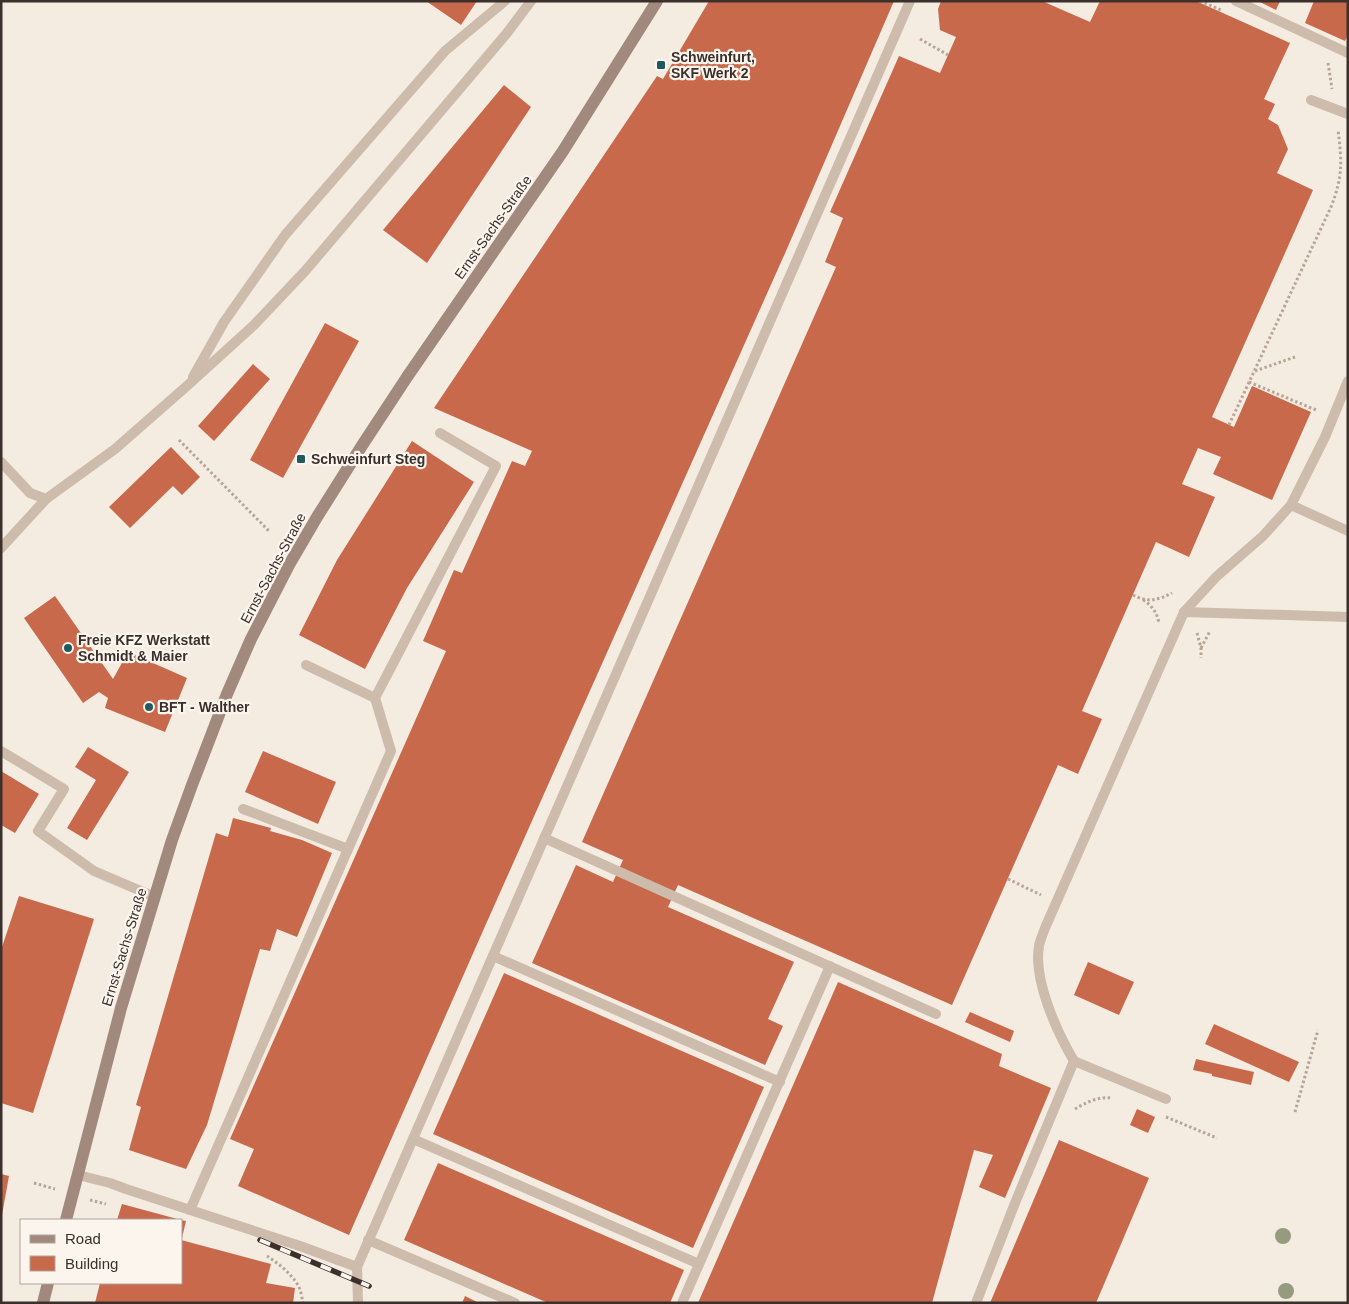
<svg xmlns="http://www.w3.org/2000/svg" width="1349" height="1304" font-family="Arial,sans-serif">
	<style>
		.building { fill: #c8694b }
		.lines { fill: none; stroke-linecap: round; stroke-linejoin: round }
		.path { stroke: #b9a596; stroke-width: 3; stroke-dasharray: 2.5 2.5; stroke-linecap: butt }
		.service { stroke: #cdbbac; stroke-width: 10 }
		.secondary { stroke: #a18a7d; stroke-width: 12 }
		.rail-casing { stroke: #3b302b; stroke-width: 5.5 }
		.rail { stroke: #fbf5ee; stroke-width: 4; stroke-dasharray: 11; stroke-linecap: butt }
		.tree { fill: #969b7f }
		.poi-dot { fill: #1f5a5e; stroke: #fbf5ee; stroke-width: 2 }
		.labels { text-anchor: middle; stroke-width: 4.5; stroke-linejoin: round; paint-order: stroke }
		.poi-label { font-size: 14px; font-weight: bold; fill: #3b302b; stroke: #fbf5ee; text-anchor: start }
		.street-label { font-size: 14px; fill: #3b302b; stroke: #fbf5ee }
	</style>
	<rect width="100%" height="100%" fill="#f4ebe1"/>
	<!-- building -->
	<g class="building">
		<path d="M426 1H477L461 25Z"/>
		<path d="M709 1H894L786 251 486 924 349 1235 238 1186 254 1149 230 1139 446 651 423 641 454 570 462 573 512 461 525 466 532 451 434 408 657 76 663 79Z"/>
		<path d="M941 1H1042L1090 22 1100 1H1196L1290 43 1264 99 1275 104 1268 119 1278 125 1288 149 1277 173 1313 190 1212 417 1234 427 1252 386 1311 412 1272 500 1213 474 1221 457 1198 448 1182 484 1215 497 1189 557 1156 542 1082 711 1102 719 1078 774 1058 765 952 1005 678 885 668 907 794 962 768 1019 783 1026 765 1065 532 963 576 865 613 882 623 860 582 842 836 267 825 262 843 218 830 212 899 56 940 73 956 37 940 30 938 9Z"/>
		<path d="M1258 1H1280L1276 10Z"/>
		<path d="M1314 1H1348V35L1345 41 1305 23Z"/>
		<path d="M504 85 531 107 427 263 383 230Z"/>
		<path d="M325 323 359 341 283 478 250 460Z"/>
		<path d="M253 364 270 379 214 441 198 426Z"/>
		<path d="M412 441 474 482 407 588 365 669 299 635 337 560Z"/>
		<path d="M171 447 200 477 182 495 173 486 130 528 109 507Z"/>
		<path d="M55 596 113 679 128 652 187 678 165 732 105 708 108 698 99 692 83 703 24 618Z"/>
		<path d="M88 747 129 772 87 840 67 828 96 780 75 767Z"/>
		<path d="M263 751 336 782 318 824 245 792Z"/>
		<path d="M1 771 39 794 15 833 1 825Z"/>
		<path d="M233 818 271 828 270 831 302 840 332 853 297 937 277 929 270 951 260 949 207 1125 186 1169 129 1150 141 1107 136 1105 216 833 228 837Z"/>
		<path d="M19 896 94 919 33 1113 1 1103V950Z"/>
		<path d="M1088 962 1134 982 1119 1015 1074 995Z"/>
		<path d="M504 973 764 1087 693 1248 433 1134Z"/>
		<path d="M838 982 1002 1054 999 1066 1051 1088 1005 1198 979 1187 993 1155 974 1150 932 1303H698Z"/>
		<path d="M970 1012 1014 1031 1010 1042 965 1022Z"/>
		<path d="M1214 1024 1299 1062 1289 1082 1205 1044Z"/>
		<path d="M1196 1059 1254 1072 1251 1085 1212 1076V1074L1193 1070Z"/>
		<path d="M1137 1109 1155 1117 1148 1133 1130 1125Z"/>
		<path d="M1059 1140 1149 1178 1096 1303H990Z"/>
		<path d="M438 1163 684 1270 670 1303H548L404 1240Z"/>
		<path d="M1 1174 9 1176 2 1215H1Z"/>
		<path d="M122 1204 181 1220H117Z"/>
		<path d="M181 1220 186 1221 182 1238H181Z"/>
		<path d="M181 1240 271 1264 266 1283 295 1288 293 1303H95L100 1283H181Z"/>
		<path d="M465 1296 479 1303H462Z"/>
	</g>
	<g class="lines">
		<!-- path -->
		<g class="path">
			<path d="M1200 1 1221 10"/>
			<path d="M920 39 948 55"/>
			<path d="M1328 63 1332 89"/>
			<path d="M1255 371 1295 357"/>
			<path d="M1249 382 1316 410"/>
			<path d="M1229 425 1331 207C1343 176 1342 162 1338 130"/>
			<path d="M179 440 270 532"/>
			<path d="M1133 595C1148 603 1158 600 1172 593"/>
			<path d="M1143 600C1152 605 1157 613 1159 623"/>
			<path d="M1197 633 1201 648V658"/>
			<path d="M1201 648 1210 631"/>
			<path d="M1008 879 1041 895"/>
			<path d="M1075 1109C1085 1103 1099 1096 1111 1098"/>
			<path d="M1295 1112 1318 1030"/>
			<path d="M1166 1117 1217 1138"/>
			<path d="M34 1183 55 1189"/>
			<path d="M90 1200 106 1204"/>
			<path d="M267 1256C279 1264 292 1274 299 1287 301 1292 302 1298 303 1303"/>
		</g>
		<!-- service -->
		<g class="service">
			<path d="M1236 1 1348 53"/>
			<path d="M1311 100 1348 114"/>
			<path d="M193 377 224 322 285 235 445 51 505 1"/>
			<path d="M1 462 30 493 46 499"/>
			<path d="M1291 505 1348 531"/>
			<path d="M1 548 46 499 115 449 188 385 254 325 306 270 507 33 531 1"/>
			<path d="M1184 612 1348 617"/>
			<path d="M306 665 375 698"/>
			<path d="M1 751 64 789 38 831 94 871 155 897"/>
			<path d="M243 809 348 849"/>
			<path d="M544 838 936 1014"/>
			<path d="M493 956 780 1082"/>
			<path d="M1074 1061C1057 1032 1033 980 1039 946 1040 940 1043 934 1045 928L1184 612 1216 577 1263 536 1291 505 1325 437 1348 381"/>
			<path d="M413 1139 699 1264"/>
			<path d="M78 1175 110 1183 126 1189 300 1246 357 1267 358 1303"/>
			<path d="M190 1210 391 751 375 698 496 466 440 433"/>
			<path d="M368 1240 515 1303"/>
			<path d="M357 1267 910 1"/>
			<path d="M682 1303 830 966"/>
			<path d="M976 1303 1015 1203 1074 1061 1166 1099"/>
		</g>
		<!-- secondary -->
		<g class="secondary">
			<path d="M66 1220 121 1008 172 840 192 785 227 694 251 639 289 565 317 517 363 444 407 377 563 151 657 1"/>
			<path d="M43 1303 48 1283"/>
		</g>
		<defs>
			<path id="rail" d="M260 1240 369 1286"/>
		</defs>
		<!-- rail casing -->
		<use href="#rail" class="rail-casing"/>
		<!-- rail -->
		<use href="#rail" class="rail"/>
	</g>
	<!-- trees -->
	<g class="tree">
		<circle cx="1283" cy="1236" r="8"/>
		<circle cx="1286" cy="1291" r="8"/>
	</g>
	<!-- markers -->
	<g class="poi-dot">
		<rect x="656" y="60" width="10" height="10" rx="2.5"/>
		<rect x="296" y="454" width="10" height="10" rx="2.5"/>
		<circle cx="68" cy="648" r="5"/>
		<circle cx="149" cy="707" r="5"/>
	</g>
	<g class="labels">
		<!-- poi labels -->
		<g class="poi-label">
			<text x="671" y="62">Schweinfurt,<tspan x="671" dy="16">SKF Werk 2</tspan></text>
			<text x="311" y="464">Schweinfurt Steg</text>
			<text x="78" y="645">Freie KFZ Werkstatt<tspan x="78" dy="16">Schmidt &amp; Maier</tspan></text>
			<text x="159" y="712">BFT - Walther</text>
		</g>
		<!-- street labels -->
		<g class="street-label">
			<text transform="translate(493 227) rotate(-55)" y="5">Ernst-Sachs-Straße</text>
			<text transform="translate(273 568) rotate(-62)" y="5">Ernst-Sachs-Straße</text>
			<text transform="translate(124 947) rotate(-73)" y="5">Ernst-Sachs-Straße</text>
		</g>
	</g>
	<!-- border -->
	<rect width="1349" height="1304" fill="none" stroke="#3b302b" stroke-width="5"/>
	<!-- legend -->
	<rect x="20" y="1219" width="162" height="65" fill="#fbf5ee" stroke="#aea6a0"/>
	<rect x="30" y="1235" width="25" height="8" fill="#a18a7d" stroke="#aea6a0"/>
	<text x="65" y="1244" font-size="15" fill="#3b302b">Road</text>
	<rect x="30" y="1256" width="25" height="15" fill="#c8694b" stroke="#aea6a0"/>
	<text x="65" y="1269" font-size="15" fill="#3b302b">Building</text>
</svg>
